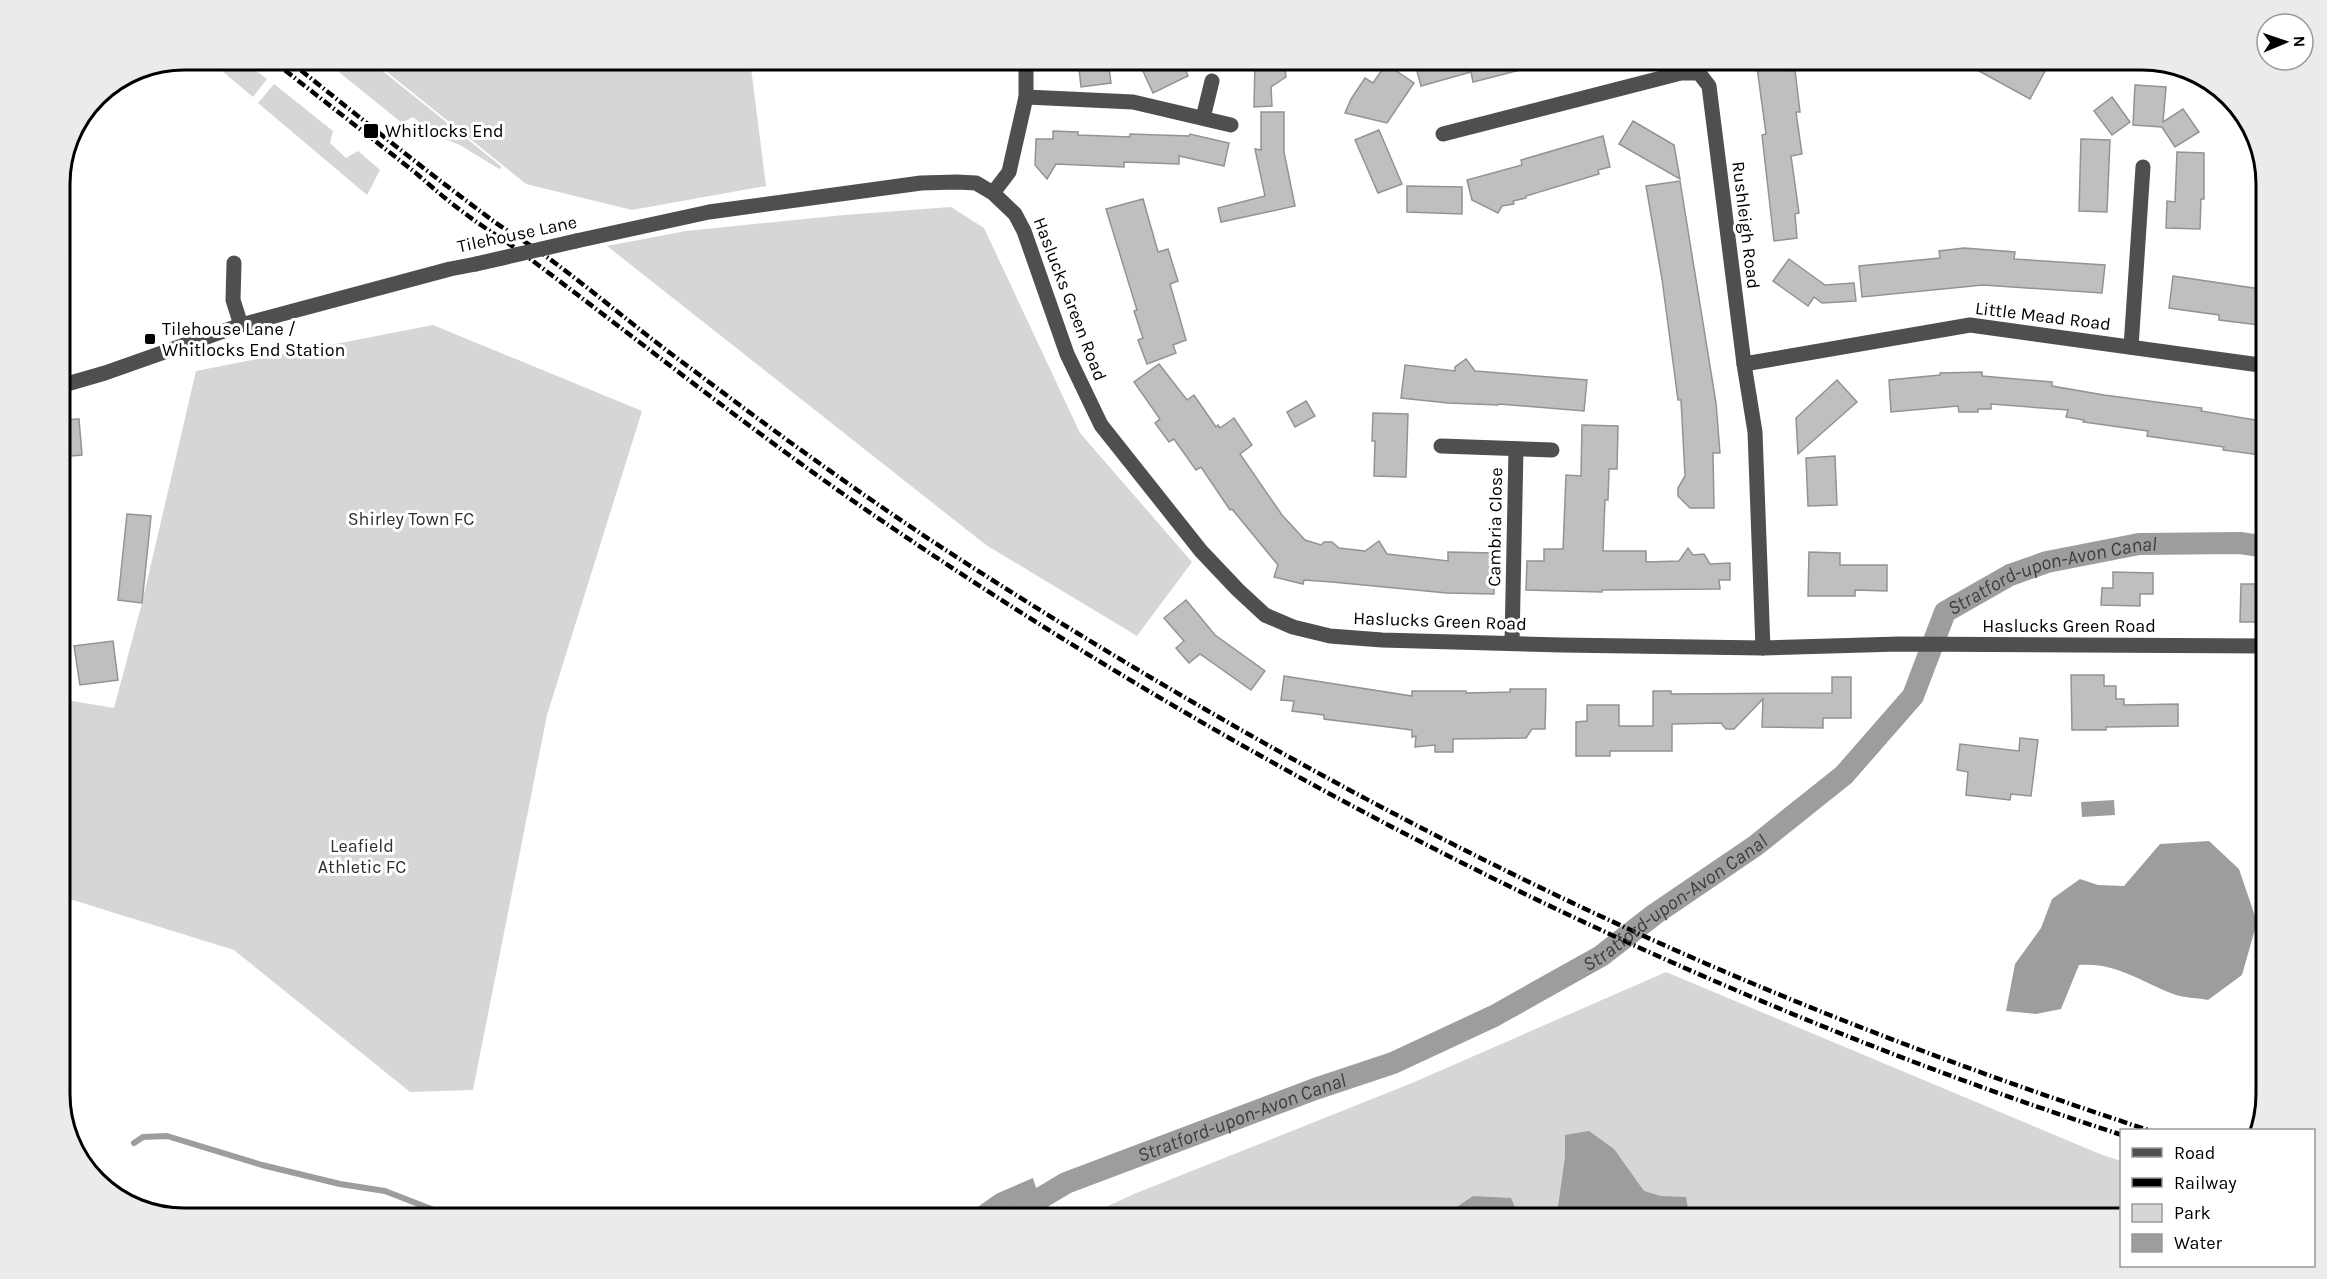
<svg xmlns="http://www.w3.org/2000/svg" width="2327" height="1279" font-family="Karla,sans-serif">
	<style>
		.green { fill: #d6d6d6 }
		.water { fill: #9d9d9d }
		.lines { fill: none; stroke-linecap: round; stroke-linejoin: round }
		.stream { stroke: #9d9d9d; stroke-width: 6 }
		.canal { stroke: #9d9d9d; stroke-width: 22 }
		.building { fill: #bfbfbf; stroke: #939393; stroke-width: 1.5 }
		.minor { stroke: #4f4f4f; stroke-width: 15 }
		.rail { stroke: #000; stroke-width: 4.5; stroke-dasharray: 9 3 1.5 3; stroke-linecap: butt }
		.minor-bridge { stroke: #4f4f4f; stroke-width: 15 }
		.poi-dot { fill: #000; stroke: #fff; stroke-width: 2 }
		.labels { text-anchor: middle; stroke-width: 6; stroke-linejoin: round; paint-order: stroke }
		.poi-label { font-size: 18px; fill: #000; stroke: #fff; text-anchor: start }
		.street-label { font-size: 18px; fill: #000; stroke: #fff }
		.park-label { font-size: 18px; fill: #2d2d2d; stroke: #fff }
		.water-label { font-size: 20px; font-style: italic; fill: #3e3e3e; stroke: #fff }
		.rim { fill: none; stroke: #000; stroke-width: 3 }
	</style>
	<rect width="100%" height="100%" fill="#fff"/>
	<!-- green -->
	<g class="green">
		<path d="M209 60H242L267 79 253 97Z"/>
		<path d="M324 60H369L502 167 499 169 460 145 434 135 413 117 402 123Z"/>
		<path d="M372 60H750L766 186 632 210 526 184Z"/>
		<path d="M274 84 333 131 330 143 346 158 358 151 380 170 367 195 258 103Z"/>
		<path d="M951 207 984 228 1080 433 1192 562 1137 636 986 545 607 246 686 231 844 215Z"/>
		<path d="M433 325 642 411 547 715 473 1090 410 1092 234 950 60 896V699L114 708 142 603 196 371Z"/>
		<path d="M1666 972 2100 1154 2121 1161V1219H1080L1134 1194 1412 1083Z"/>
	</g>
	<!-- water -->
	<g class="water">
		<path d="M2114 800 2115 815 2082 817 2081 802Z"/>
		<path d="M2209 841 2239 869 2257 922 2242 975 2208 1000C2198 998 2186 998 2176 995 2142 983 2118 962 2079 965L2061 1009 2036 1014 2006 1011 2015 964 2041 928 2052 899 2080 879 2098 885 2124 886 2160 844Z"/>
		<path d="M1589 1131 1614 1149 1644 1191 1661 1196 1686 1197 1688 1209 1683 1219H1632L1620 1210 1574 1209 1565 1219H1549L1558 1207 1565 1157V1135Z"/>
		<path d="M1033 1178 1044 1213 1033 1219H961L996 1194Z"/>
		<path d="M1473 1196 1511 1198 1520 1219H1439Z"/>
	</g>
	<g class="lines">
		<!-- stream -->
		<path class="stream" d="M134 1143 143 1137 167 1136 262 1165 340 1184 385 1191 457 1219"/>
		<!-- canal -->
		<path class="canal" id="s1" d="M1014 1214 1066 1183 1315 1089 1393 1063 1494 1016 1601 956 1655 914 1755 846 1844 775 1913 696 1945 612 2010 575 2047 562 2139 544 2240 543 2267 547"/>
	</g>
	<!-- building -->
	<g class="building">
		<path d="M1078 60H1108L1111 83 1081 87Z"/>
		<path d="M1145 60H1181L1188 76 1153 93 1142 69Z"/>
		<path d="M1255 60H1284L1286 77 1271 87 1272 106 1254 107Z"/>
		<path d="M1414 60H1535L1536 66 1473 82 1471 72 1421 86Z"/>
		<path d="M1756 60H1785L1788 71 1795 70 1800 112H1796L1802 154 1791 156 1799 213 1795 214 1797 238 1774 241 1762 135 1766 134Z"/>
		<path d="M1959 60H2051L2030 99Z"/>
		<path d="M1386 64 1414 83 1387 123 1345 113 1351 99 1365 78 1373 83Z"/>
		<path d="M2135 85 2166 87 2163 122 2183 109 2199 132 2175 147 2162 127 2133 125Z"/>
		<path d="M2112 97 2130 122 2112 135 2094 111Z"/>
		<path d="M1261 112H1284V152L1295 206 1221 222 1218 208 1265 196 1255 149 1261 150Z"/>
		<path d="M1633 121 1674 145 1680 179 1619 144Z"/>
		<path d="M1379 130 1402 184 1378 193 1355 140Z"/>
		<path d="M1053 131 1078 132V135L1130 137V134L1189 136 1190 134 1229 143 1224 166 1179 156V164L1124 162V167L1056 164 1047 179 1035 165 1036 139H1053Z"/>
		<path d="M1603 136 1610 167 1598 170 1599 174 1526 196V198L1513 201 1514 204 1502 206 1498 213 1472 200 1467 180 1522 165 1521 160Z"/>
		<path d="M2081 139 2110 140 2107 212 2079 211Z"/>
		<path d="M2177 152 2204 153V199H2201L2200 229 2166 228 2167 201 2175 202Z"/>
		<path d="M1680 181 1716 403 1720 453H1713L1714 508H1690L1678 496V488L1685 476 1681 400H1678L1662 279 1646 186Z"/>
		<path d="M1407 186 1462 187V214L1407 212Z"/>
		<path d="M1143 199 1158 252 1168 249 1178 281 1170 284 1186 340 1173 345 1176 353 1147 364 1138 340 1143 338 1134 311 1137 310 1106 209Z"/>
		<path d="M1964 248 2015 252 2014 259 2105 265 2102 293 1983 285 1862 297 1859 266 1940 258 1939 251Z"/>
		<path d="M1789 259 1825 285 1854 283 1856 301 1822 303 1814 297 1808 306 1773 281Z"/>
		<path d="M2173 276 2260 289 2258 299 2267 300V326L2219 320V315L2169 308Z"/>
		<path d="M1466 359 1475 371 1587 380 1584 411 1499 404 1498 405 1448 403 1401 398 1405 365 1455 371V367Z"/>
		<path d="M1159 364 1187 400 1194 395 1216 427 1218 425 1220 428 1234 418 1252 445 1240 454 1282 515 1305 540 1321 545 1324 542H1332L1339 548 1365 551 1379 541 1387 554 1448 561V552L1494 553V594L1447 593 1332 582 1304 580 1303 584 1274 577 1278 565 1232 509 1230 510 1201 467 1196 470 1174 439 1169 442 1155 423 1160 419 1134 382Z"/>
		<path d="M1982 372V376L2052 382V386L2104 395 2202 408 2201 411 2267 422V456L2223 450 2224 447 2147 436 2148 431 2083 422 2084 420 2066 417 2068 410 1991 404V409H1978V412H1959L1958 406 1891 412 1889 380 1940 375V373Z"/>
		<path d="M1837 380 1857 402 1798 454 1796 418Z"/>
		<path d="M1306 401 1315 416 1295 427 1287 412Z"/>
		<path d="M1373 413 1408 414 1406 477 1374 476 1375 441H1372Z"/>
		<path d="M79 419 82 455 60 457V420Z"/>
		<path d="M1582 425 1618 426 1617 469H1609L1608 500H1605L1603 551H1646V562L1679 561 1688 548 1693 555 1704 554 1710 564 1730 563V580H1719L1720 589 1602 590V592L1526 590 1527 561H1544V549H1563L1566 475 1581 476Z"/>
		<path d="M1835 456 1837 505 1808 506 1806 458Z"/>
		<path d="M127 514 151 516 142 603 118 600Z"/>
		<path d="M1809 552 1840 553V565H1887V591L1855 590V596H1808Z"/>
		<path d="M2113 572 2153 573V594H2140V606L2101 605 2102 588H2113Z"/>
		<path d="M2241 584H2267V622H2240Z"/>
		<path d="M1186 600 1215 635 1265 671 1251 690 1200 654 1189 663 1176 648 1184 641 1164 618Z"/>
		<path d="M113 641 118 680 80 685 74 646Z"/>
		<path d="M2071 675H2104V686H2116V699H2124V705L2178 704V726L2106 727V730H2072Z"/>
		<path d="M1284 676 1412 696V691H1466V693L1510 692V689H1546L1545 729H1532L1526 738 1453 739V752H1435V745L1415 747 1416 736 1412 737V730L1324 719V715L1292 711 1294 701 1281 700Z"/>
		<path d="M1832 677H1851V718H1823V728L1762 727 1763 699 1734 729H1726L1721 723 1672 724V751H1610V756H1576V722L1587 721V705H1619V726H1653V691H1671V694L1832 693Z"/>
		<path d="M2020 738 2038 740 2031 796 2011 794 2010 800 1966 795 1968 772 1957 770 1960 744 2019 751Z"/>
	</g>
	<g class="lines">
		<!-- minor -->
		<g class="minor">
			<path d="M1026 97 1133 102 1231 125"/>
			<path d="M1203 118 1212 81"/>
			<path d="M1443 134 1681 73H1699L1709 86 1744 364 1755 432 1763 648"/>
			<path d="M993 193 1009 172 1026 97V60"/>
			<path d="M576 241 709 212 921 183 957 182 976 183 993 193 1015 214 1024 231 1067 354 1101 425 1201 551 1238 590 1265 615 1293 627 1330 636 1382 640 1561 645 1763 648 1899 644 2267 646"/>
			<path d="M234 263 233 300 241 325"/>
			<path d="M2131 347 2143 167"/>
			<path d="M1744 364 1970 325 2267 366"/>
			<path d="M60 386 105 373 241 325 450 269 476 264"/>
			<path d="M1441 446 1552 450"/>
			<path d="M1512 642 1516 449"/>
		</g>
		<!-- rail -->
		<g class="rail">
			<path d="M272 60C320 98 369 136 417 174 433 188 449 202 467 215 487 230 509 243 529 258 650 349 768 444 894 529 1268 783 1691 996 2122 1135"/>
			<path d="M288 60C353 112 418 165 484 214 504 230 527 242 547 257 596 293 643 334 693 370 788 442 885 512 986 576 1190 706 1402 825 1622 926 1793 1005 1969 1071 2148 1130"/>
		</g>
		<!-- minor-bridge -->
		<path class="minor-bridge" d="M476 264 576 241"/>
	</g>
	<!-- markers -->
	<g class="poi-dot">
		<rect x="363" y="123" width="16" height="16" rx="3"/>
		<rect x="144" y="333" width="12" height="12" rx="3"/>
	</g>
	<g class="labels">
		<!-- poi labels -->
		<g class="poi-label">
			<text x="385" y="137">Whitlocks End</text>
			<text x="162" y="335">Tilehouse Lane /<tspan x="162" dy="21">Whitlocks End Station</tspan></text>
		</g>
		<!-- street labels -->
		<g class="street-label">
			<text transform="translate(1746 225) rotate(83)" y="6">Rushleigh Road</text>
			<text transform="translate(517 234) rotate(-12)" y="6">Tilehouse Lane</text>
			<text transform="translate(1070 299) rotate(69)" y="6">Haslucks Green Road</text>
			<text transform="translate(2043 316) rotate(7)" y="6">Little Mead Road</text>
			<text transform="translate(1495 527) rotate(-89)" y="6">Cambria Close</text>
			<text transform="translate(1440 621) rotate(2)" y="6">Haslucks Green Road</text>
			<text x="2069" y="632">Haslucks Green Road</text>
		</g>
		<!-- park labels -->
		<g class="park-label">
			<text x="411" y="525">Shirley Town FC</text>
			<text x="362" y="852">Leafield<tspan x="362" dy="21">Athletic FC</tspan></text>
		</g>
		<!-- water labels -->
		<g class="water-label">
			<text dy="7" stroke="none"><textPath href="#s1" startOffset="1256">Stratford-upon-Avon Canal</textPath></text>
			<text dy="7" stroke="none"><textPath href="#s1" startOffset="734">Stratford-upon-Avon Canal</textPath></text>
			<text dy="7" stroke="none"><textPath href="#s1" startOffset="248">Stratford-upon-Avon Canal</textPath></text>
		</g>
	</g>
	<!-- crop -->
	<path d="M0 0H2327V1279H0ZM184 70H2142A114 114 0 0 1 2256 184V1094A114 114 0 0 1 2142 1208H184A114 114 0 0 1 70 1094V184A114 114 0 0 1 184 70Z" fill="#ebebeb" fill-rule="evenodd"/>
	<path class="rim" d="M184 70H2142A114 114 0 0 1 2256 184V1094A114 114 0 0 1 2142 1208H184A114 114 0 0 1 70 1094V184A114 114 0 0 1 184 70Z"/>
	<!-- legend -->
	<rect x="2120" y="1129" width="195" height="138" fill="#ffffff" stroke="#999999" stroke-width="1.5"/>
	<rect x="2132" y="1148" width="30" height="9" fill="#4f4f4f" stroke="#999999" stroke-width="1.5"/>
	<text x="2174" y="1159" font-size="18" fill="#000000">Road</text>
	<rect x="2132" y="1178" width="30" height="9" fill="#000000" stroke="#999999" stroke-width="1.5"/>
	<text x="2174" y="1189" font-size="18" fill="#000000">Railway</text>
	<rect x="2132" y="1204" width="30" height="18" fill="#d6d6d6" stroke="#999999" stroke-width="1.5"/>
	<text x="2174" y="1219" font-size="18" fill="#000000">Park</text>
	<rect x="2132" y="1234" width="30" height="18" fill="#9d9d9d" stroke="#999999" stroke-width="1.5"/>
	<text x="2174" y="1249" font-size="18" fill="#000000">Water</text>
	<!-- north arrow -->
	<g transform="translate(2285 42) rotate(88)"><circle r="28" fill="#ffffff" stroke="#999999" stroke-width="1.5"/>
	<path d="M0-4.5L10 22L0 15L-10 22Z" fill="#000000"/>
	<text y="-9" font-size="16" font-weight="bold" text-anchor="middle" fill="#000000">N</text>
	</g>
</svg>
